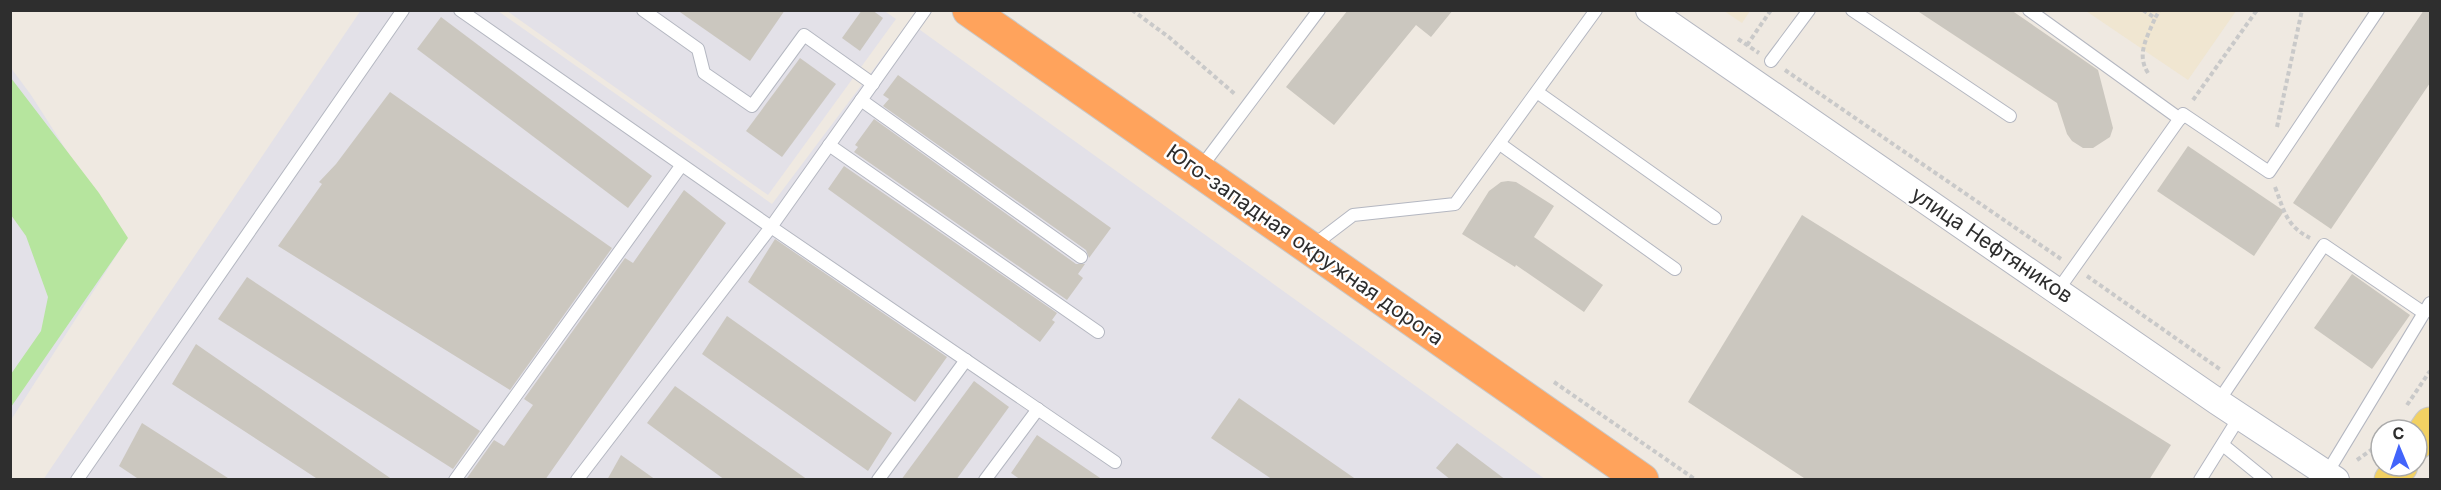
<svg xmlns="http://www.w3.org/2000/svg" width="2441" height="490" font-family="Inter,sans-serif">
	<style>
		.industrial { fill: #e3e1e8 }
		.education { fill: #f0e6d1 }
		.green { fill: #b6e59e }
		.building { fill: #cbc7bf }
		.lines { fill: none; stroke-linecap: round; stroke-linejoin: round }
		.lane-casing { stroke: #b4b7c1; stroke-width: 14 }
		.street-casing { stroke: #b4b7c1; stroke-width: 28 }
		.primary-casing { stroke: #c9c9c9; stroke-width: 35 }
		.highway-casing { stroke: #c9c9c9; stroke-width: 35 }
		.path { stroke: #c9c9c9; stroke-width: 4; stroke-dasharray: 4.5 3; stroke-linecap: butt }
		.lane { stroke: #fff; stroke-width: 12 }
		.street { stroke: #fff; stroke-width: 26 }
		.primary { stroke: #f2d163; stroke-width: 33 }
		.highway { stroke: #ffa35c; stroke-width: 33 }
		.labels { text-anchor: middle; stroke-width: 5; stroke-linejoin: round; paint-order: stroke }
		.street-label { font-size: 21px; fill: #2e2e2e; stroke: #fff }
	</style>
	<rect width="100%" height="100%" fill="#efe9e1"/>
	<!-- industrial -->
	<g class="industrial">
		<path d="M361 10 498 11 772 204 909 22 1545 479 43 480Z"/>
		<path d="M883 10 896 19 768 195 507 11Z"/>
		<path d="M11 68 31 95 125 242 11 420Z"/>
	</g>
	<!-- education -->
	<g class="education">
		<path d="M1724 11H1750L1742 23Z"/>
		<path d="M2086 11H2236L2188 80Z"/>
	</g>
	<!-- green -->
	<path class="green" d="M11 78 99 193 128 238 11 407V374L41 331 48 297 26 236 11 215Z"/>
	<!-- building -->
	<g class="building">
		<path d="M677 10H785L750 61Z"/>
		<path d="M862 10H872L883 18 860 51 842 38Z"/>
		<path d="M1348 10H1453L1431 37 1416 25 1334 125 1286 87Z"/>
		<path d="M1916 10H2011L2098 70 2113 128 2110 137 2093 148H2083L2072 141 2067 134 2057 103Z"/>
		<path d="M2424 10H2430V83L2331 229 2293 203Z"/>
		<path d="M441 17 652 176 628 208 417 49Z"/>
		<path d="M800 58 836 84 782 157 746 131Z"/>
		<path d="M898 75 1111 228 1089 258 1086 250 883 106 889 99 883 95Z"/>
		<path d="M390 92 612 248 510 390 278 246 322 184 319 182 336 164Z"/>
		<path d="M874 119 1076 264H1085L1078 274 1083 278 1067 300 854 152 858 147 855 145Z"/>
		<path d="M2188 146 2284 211 2254 256 2157 191Z"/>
		<path d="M844 166 1057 313 1052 320 1055 322 1040 342 828 189Z"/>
		<path d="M1508 181 1516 182 1554 206 1534 237 1603 285 1584 312 1516 265 1515 267 1462 234 1489 191 1501 182Z"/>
		<path d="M684 190 726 223 545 480H470L467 478 494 440 504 446 533 405 524 399 625 258 633 263Z"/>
		<path d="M1802 215 2171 445 2149 480H1807L1688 402Z"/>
		<path d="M775 239 947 357 915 402 748 282Z"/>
		<path d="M2352 274 2410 315 2372 369 2314 328Z"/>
		<path d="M247 277 480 431 453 469 218 319Z"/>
		<path d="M727 316 892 433 868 471 702 354Z"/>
		<path d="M196 344 206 351 393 480H319L172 384Z"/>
		<path d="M974 381 1009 407 956 480H901Z"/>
		<path d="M675 386 808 480H725L647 423Z"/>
		<path d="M1239 398 1357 480H1273L1211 438Z"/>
		<path d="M142 423 231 480H140L119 466Z"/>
		<path d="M1037 435 1103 480H1021L1011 473Z"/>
		<path d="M1457 443 1506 480H1451L1436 468Z"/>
		<path d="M621 455 656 480H607Z"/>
	</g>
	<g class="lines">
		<defs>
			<g id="lane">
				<path d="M460 10 771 227 577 480"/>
				<path d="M643 10 698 49 704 73 752 106 804 35 873 84"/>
				<path d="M925 10 771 227 1115 462"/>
				<path d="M1852 10 2010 116"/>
				<path d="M2029 10 2180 119"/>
				<path d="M1771 61 1809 10"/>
				<path d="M1537 92 1715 218"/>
				<path d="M861 100 1081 257"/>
				<path d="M1500 144 1675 269"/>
				<path d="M829 145 1098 332"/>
				<path d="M1199 170 1319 10"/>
				<path d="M1311 247 1353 215 1455 204 1596 10"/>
				<path d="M2058 290 2183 114 2269 172 2378 10"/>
				<path d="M2218 402 2324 245 2424 313"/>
				<path d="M2223 445 2266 480"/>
				<path d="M2327 473 2430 303"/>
				<path d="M77 480 403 10"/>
				<path d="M455 480 681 166"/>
				<path d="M878 480 966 360"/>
				<path d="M985 480 1038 409"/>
				<path d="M2200 480 2240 416"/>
			</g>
			<path id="street" d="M1649 10 2218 402 2336 480"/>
			<g id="primary">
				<path d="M2417 443 2430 424"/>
				<path d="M2391 480 2401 466"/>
			</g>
			<path id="highway" d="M969 10 1642 480"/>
		</defs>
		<!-- lane casing -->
		<use href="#lane" class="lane-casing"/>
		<!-- street casing -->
		<use href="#street" class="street-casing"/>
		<!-- primary casing -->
		<use href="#primary" class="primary-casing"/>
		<!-- highway casing -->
		<use href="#highway" class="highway-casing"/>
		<!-- path -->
		<g class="path">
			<path d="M1132 10 1170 38 1236 95"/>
			<path d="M2143 10 2155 18 2160 10"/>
			<path d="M1738 39 1759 53"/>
			<path d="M1747 45 1771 10"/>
			<path d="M1785 70 2061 259"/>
			<path d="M2148 73C2136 54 2147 38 2155 18"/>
			<path d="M2193 100 2257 10"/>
			<path d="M2277 127 2302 10"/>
			<path d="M2275 187C2284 210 2286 226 2310 238"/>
			<path d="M2087 276 2221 370"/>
			<path d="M1554 382 1696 480"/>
			<path d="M2407 405 2430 371"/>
			<path d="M2357 460 2381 443"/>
		</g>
		<!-- lane -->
		<use href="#lane" class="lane"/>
		<!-- street -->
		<use href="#street" class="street"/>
		<!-- primary -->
		<use href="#primary" class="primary"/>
		<!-- highway -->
		<use href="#highway" class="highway"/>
	</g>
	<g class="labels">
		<!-- street labels -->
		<g class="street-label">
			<text transform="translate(1305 245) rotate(35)" y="7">Юго-западная окружная дорога</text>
			<text transform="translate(1992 245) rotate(34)" y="7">улица Нефтяников</text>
		</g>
	</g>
	<!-- border -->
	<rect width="2441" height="490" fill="none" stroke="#2e2e2e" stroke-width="24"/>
	<!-- north arrow -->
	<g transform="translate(2399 448) rotate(358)"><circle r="28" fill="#ffffff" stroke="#ababab" stroke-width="1.5"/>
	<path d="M0-4.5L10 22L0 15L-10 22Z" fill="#4264fb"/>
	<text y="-9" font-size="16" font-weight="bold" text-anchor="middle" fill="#2e2e2e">С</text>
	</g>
</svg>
